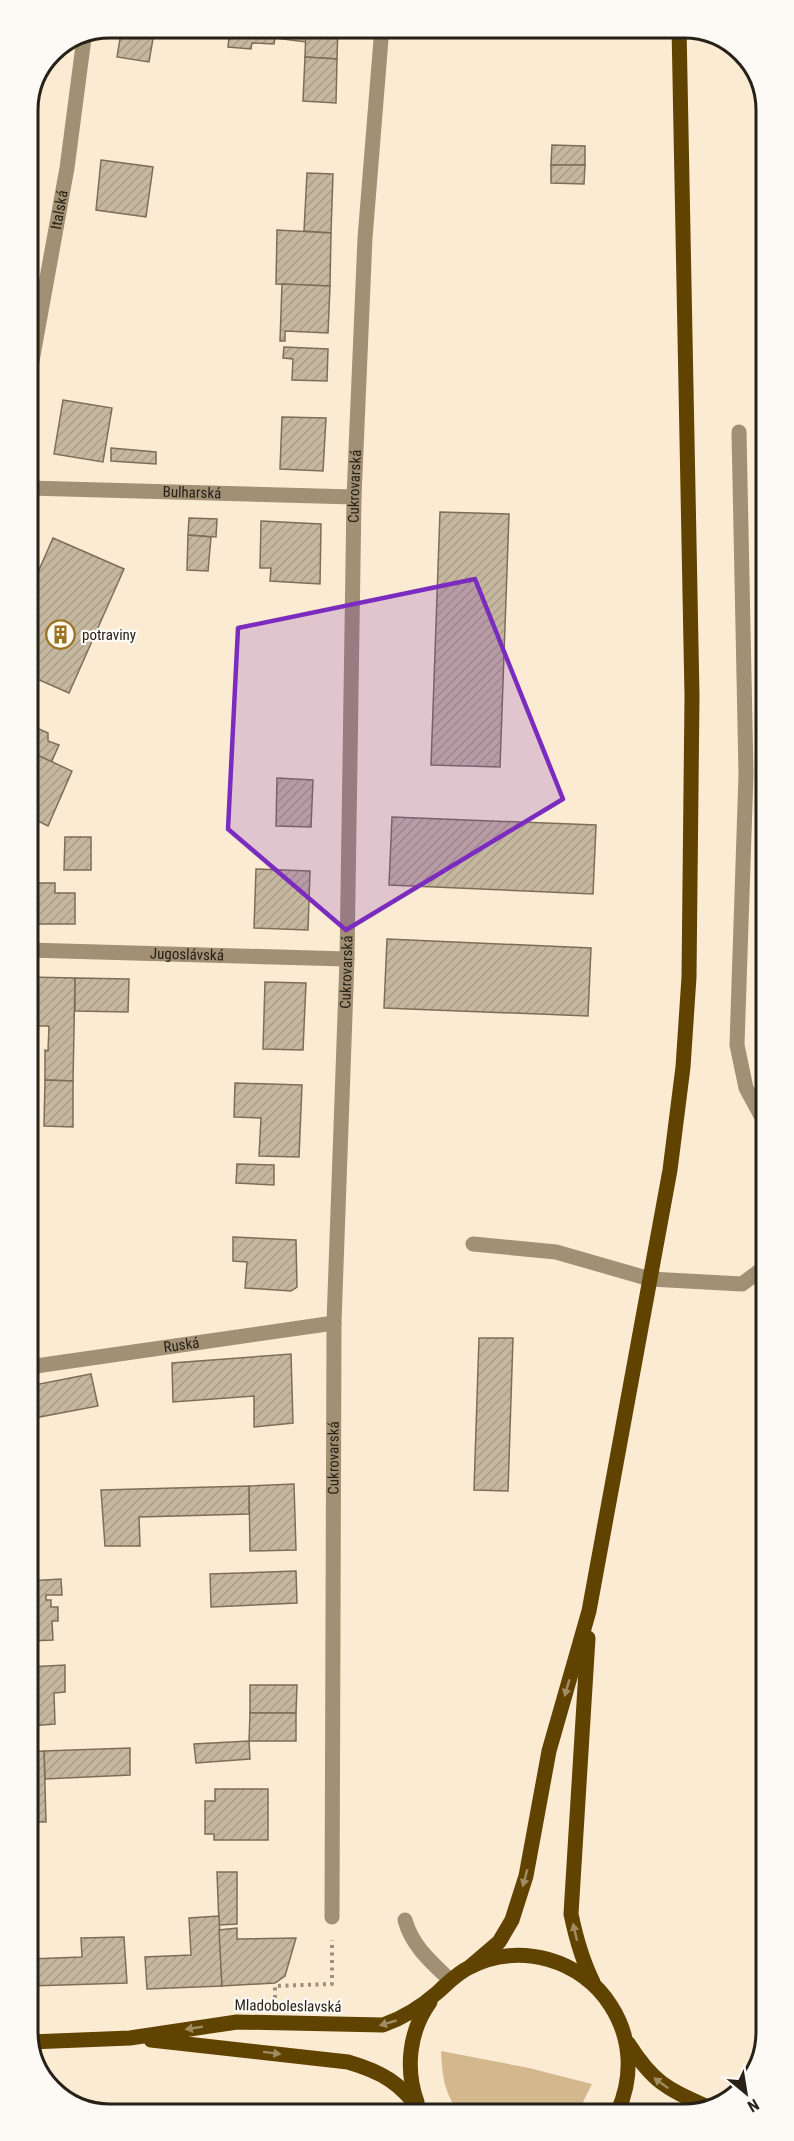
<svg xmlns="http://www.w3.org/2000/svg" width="794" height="2141" font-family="'Roboto Condensed',sans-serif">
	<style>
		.green { fill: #d2b88c }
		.water { fill: #deb570 }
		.building { fill: url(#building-hatch); stroke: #7c6e58; stroke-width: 1.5 }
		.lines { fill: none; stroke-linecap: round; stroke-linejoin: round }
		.path { stroke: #9b8f7d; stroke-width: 4; stroke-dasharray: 3 4.5; stroke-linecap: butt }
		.lane { stroke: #a19074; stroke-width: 15 }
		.street { stroke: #a19074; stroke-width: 15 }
		.primary { stroke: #614301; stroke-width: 15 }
		.oneway { fill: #9f8c63 }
		.marked { fill: #7b2cbf; fill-opacity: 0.2; stroke: #7b2cbf; stroke-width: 4.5; stroke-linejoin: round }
		.labels { text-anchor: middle; stroke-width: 4.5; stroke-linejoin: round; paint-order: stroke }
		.street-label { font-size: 15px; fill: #272118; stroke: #fdfaf5 }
		.poi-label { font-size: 15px; fill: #272118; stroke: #fdfaf5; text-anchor: start }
		.rim { fill: none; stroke: #272118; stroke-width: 3 }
	</style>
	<defs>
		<pattern id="building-hatch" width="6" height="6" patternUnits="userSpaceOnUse" patternTransform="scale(1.5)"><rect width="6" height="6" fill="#c6b79f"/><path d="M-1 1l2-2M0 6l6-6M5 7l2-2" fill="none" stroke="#aa9d88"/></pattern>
	</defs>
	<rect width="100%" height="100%" fill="#fbebd2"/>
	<!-- green -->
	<path class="green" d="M441 2051 529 2068 592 2084 578 2112H459C444 2094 442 2074 441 2051Z"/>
	<!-- water -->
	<path class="water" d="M752 69 764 88V114L759 105Z"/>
	<!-- building -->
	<g class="building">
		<path d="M122 27H155L149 62 117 57Z"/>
		<path d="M230 27H306V42L275 38 274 44 252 43 251 49 228 47Z"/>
		<path d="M306 27H338L337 59 305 57Z"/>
		<path d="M305 57 337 59 336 103 303 101Z"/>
		<path d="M32 95 27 124V104Z"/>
		<path d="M552 145 585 146V165H551Z"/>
		<path d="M101 160 153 167 146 217 96 210Z"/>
		<path d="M551 165H585L584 184 551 183Z"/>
		<path d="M307 173 333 174 331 233 304 231Z"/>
		<path d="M277 230 331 233 330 286 276 284Z"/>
		<path d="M282 284 330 286 328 333 285 331V341H280Z"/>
		<path d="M284 347 328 349 327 381 292 380 293 359 283 358Z"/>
		<path d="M63 400 112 408 103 462 54 454Z"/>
		<path d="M282 417 326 418 323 471 280 469Z"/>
		<path d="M111 448 156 452V464L111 461Z"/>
		<path d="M440 512 509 514 500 767 431 765Z"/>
		<path d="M189 518 217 519 216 537 188 535Z"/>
		<path d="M261 521 321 524 320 584 270 581 271 568H260Z"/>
		<path d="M188 535 211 537 208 571 187 570Z"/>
		<path d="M53 538 124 569 69 693 28 675V595Z"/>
		<path d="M28 724 48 733V741L59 745 51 763 28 751Z"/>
		<path d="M35 754 72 771 48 826 28 816V770Z"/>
		<path d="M277 778 313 780 311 827 276 826Z"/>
		<path d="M392 817 596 825 593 894 389 885Z"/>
		<path d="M65 837H91V870H64Z"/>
		<rect x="28" y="865" width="10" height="15"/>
		<path d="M256 869 310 871 308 930 254 928Z"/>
		<path d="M28 880H38V883H55V893H75V924H28Z"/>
		<path d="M387 939 591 948 588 1016 384 1008Z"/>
		<path d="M28 977 75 978 73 1081 45 1080V1050L48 1051 49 1026H28Z"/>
		<path d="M75 978 129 979 128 1012 75 1011Z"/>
		<path d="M265 982 306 983 303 1050 263 1049Z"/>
		<path d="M45 1080 73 1081V1127L44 1126Z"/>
		<path d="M235 1083 302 1085 299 1157 259 1156 261 1118 234 1117Z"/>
		<path d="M237 1164 274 1165V1185L236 1183Z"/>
		<path d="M233 1237 296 1240 297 1287 291 1291 245 1288 247 1262 233 1261Z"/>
		<path d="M479 1338H513L508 1491 474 1490Z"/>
		<path d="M291 1354 293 1423 254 1427V1396L173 1402 172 1363Z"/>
		<path d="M91 1374 98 1406 29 1419V1386Z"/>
		<path d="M294 1484 296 1550 250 1551 249 1486Z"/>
		<path d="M249 1486V1514L139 1517 140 1546H105L101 1490Z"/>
		<path d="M296 1571 297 1603 211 1607 210 1574Z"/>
		<path d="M61 1579 62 1595H46V1600H51V1607H58V1621H52L53 1640 29 1641V1581Z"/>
		<path d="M65 1665V1692L54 1693 55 1724 29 1726V1667Z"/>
		<path d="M250 1685H297L296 1713H250Z"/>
		<path d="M250 1713H296V1741H249Z"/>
		<path d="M249 1741 250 1759 196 1763 194 1744Z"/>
		<path d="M130 1748V1775L45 1779 44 1751Z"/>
		<path d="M44 1751 46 1822H30L29 1752Z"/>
		<path d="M215 1789H268V1840H214V1834H205V1801H215Z"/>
		<path d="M217 1872H237V1924L219 1925Z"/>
		<path d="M219 1916 222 1986 147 1989 145 1957 191 1955 189 1918Z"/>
		<path d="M237 1928V1939L296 1938 285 1976 275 1983 222 1986 219 1930Z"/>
		<path d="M124 1937 127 1983 30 1986V1959L82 1957 81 1938Z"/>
	</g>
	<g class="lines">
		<!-- path -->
		<path class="path" d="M275 1998V1986L332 1984V1940"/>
		<!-- lane -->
		<g class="lane">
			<path d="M739 432 746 774 737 1045 746 1088 766 1125"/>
			<path d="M473 1244 556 1252 650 1279 742 1284 766 1266"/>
			<path d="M405 1920C412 1946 431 1962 450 1980"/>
		</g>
		<!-- street -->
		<g class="street">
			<path id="s1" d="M28 383 67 168 84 38"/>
			<path id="s2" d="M28 488 354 497"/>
			<path id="s3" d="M28 950 347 959"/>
			<path id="s4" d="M29 1367 334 1323"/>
			<path id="s5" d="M332 1917 334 1323 347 959 354 497 365 238 382 27"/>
		</g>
		<!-- primary -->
		<g class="primary">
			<path d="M588 1638 571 1914C576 1938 582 1960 593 1982"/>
			<path d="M471 1966 499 1942 512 1920 526 1876 549 1751 589 1611 670 1170 683 1067 689 977 692 696 679 27"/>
			<path d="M151 2040 348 2062C382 2072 401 2083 421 2112"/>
			<path d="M30 2042 130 2038 237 2022 383 2025C403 2018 421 2007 438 1992 448 1983 457 1973 470 1967 519 1941 583 1960 611 2006 632 2039 633 2077 618 2111"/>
			<path d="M628 2043C654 2084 668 2089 710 2108"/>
			<path d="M417 2102C405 2069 409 2031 430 2002"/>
		</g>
	</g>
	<!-- one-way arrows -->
	<defs><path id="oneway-solid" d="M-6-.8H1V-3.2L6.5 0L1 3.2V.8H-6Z" transform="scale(1.5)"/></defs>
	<g class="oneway">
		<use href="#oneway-solid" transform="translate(567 1688) rotate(106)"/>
		<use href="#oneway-solid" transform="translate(525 1878) rotate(105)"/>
		<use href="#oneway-solid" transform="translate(575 1932) rotate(-103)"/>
		<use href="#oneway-solid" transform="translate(388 2023) rotate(164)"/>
		<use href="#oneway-solid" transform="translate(194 2028) rotate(171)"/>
		<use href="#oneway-solid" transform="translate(272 2053) rotate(7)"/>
		<use href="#oneway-solid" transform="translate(661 2083) rotate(-144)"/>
	</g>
	<!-- marked area -->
	<path class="marked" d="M475 579 563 799 346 930 228 829 238 628Z"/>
	<!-- icons -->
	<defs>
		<symbol id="building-ring" viewBox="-11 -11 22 22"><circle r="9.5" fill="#fdfaf5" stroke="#9b721f" stroke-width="1.5"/><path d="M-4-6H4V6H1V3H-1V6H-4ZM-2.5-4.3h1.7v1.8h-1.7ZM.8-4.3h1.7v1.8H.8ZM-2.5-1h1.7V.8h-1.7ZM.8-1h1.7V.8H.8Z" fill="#9b721f"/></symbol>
	</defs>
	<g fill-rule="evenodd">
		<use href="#building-ring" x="44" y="618" width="33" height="33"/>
	</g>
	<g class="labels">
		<!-- street labels -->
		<g class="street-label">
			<text dy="5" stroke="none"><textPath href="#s1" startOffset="176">Italská</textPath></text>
			<text dy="5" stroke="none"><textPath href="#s5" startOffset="1431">Cukrovarská</textPath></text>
			<text dy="5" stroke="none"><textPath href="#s2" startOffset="164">Bulharská</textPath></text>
			<text dy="5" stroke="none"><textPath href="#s3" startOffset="159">Jugoslávská</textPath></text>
			<text dy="5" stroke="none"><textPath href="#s5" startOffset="945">Cukrovarská</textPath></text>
			<text dy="5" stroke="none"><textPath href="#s4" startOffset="154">Ruská</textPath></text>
			<text dy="5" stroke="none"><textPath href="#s5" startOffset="459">Cukrovarská</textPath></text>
			<text transform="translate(288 2006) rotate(1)" y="5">Mladoboleslavská</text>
		</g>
		<!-- poi labels -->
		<g class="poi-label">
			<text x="82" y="640">potraviny</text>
		</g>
	</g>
	<!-- crop -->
	<path d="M0 0H794V2141H0ZM110 38H684A72 72 0 0 1 756 110V2032A72 72 0 0 1 684 2104H110A72 72 0 0 1 38 2032V110A72 72 0 0 1 110 38Z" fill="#fdfaf5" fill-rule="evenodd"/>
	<path class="rim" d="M110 38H684A72 72 0 0 1 756 110V2032A72 72 0 0 1 684 2104H110A72 72 0 0 1 38 2032V110A72 72 0 0 1 110 38Z"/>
	<!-- north arrow -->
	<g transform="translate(746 2093) rotate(150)" stroke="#fdfaf5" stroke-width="4.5" paint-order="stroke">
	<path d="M0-4.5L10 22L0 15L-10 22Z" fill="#272118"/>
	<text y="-9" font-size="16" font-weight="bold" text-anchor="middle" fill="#272118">N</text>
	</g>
</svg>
